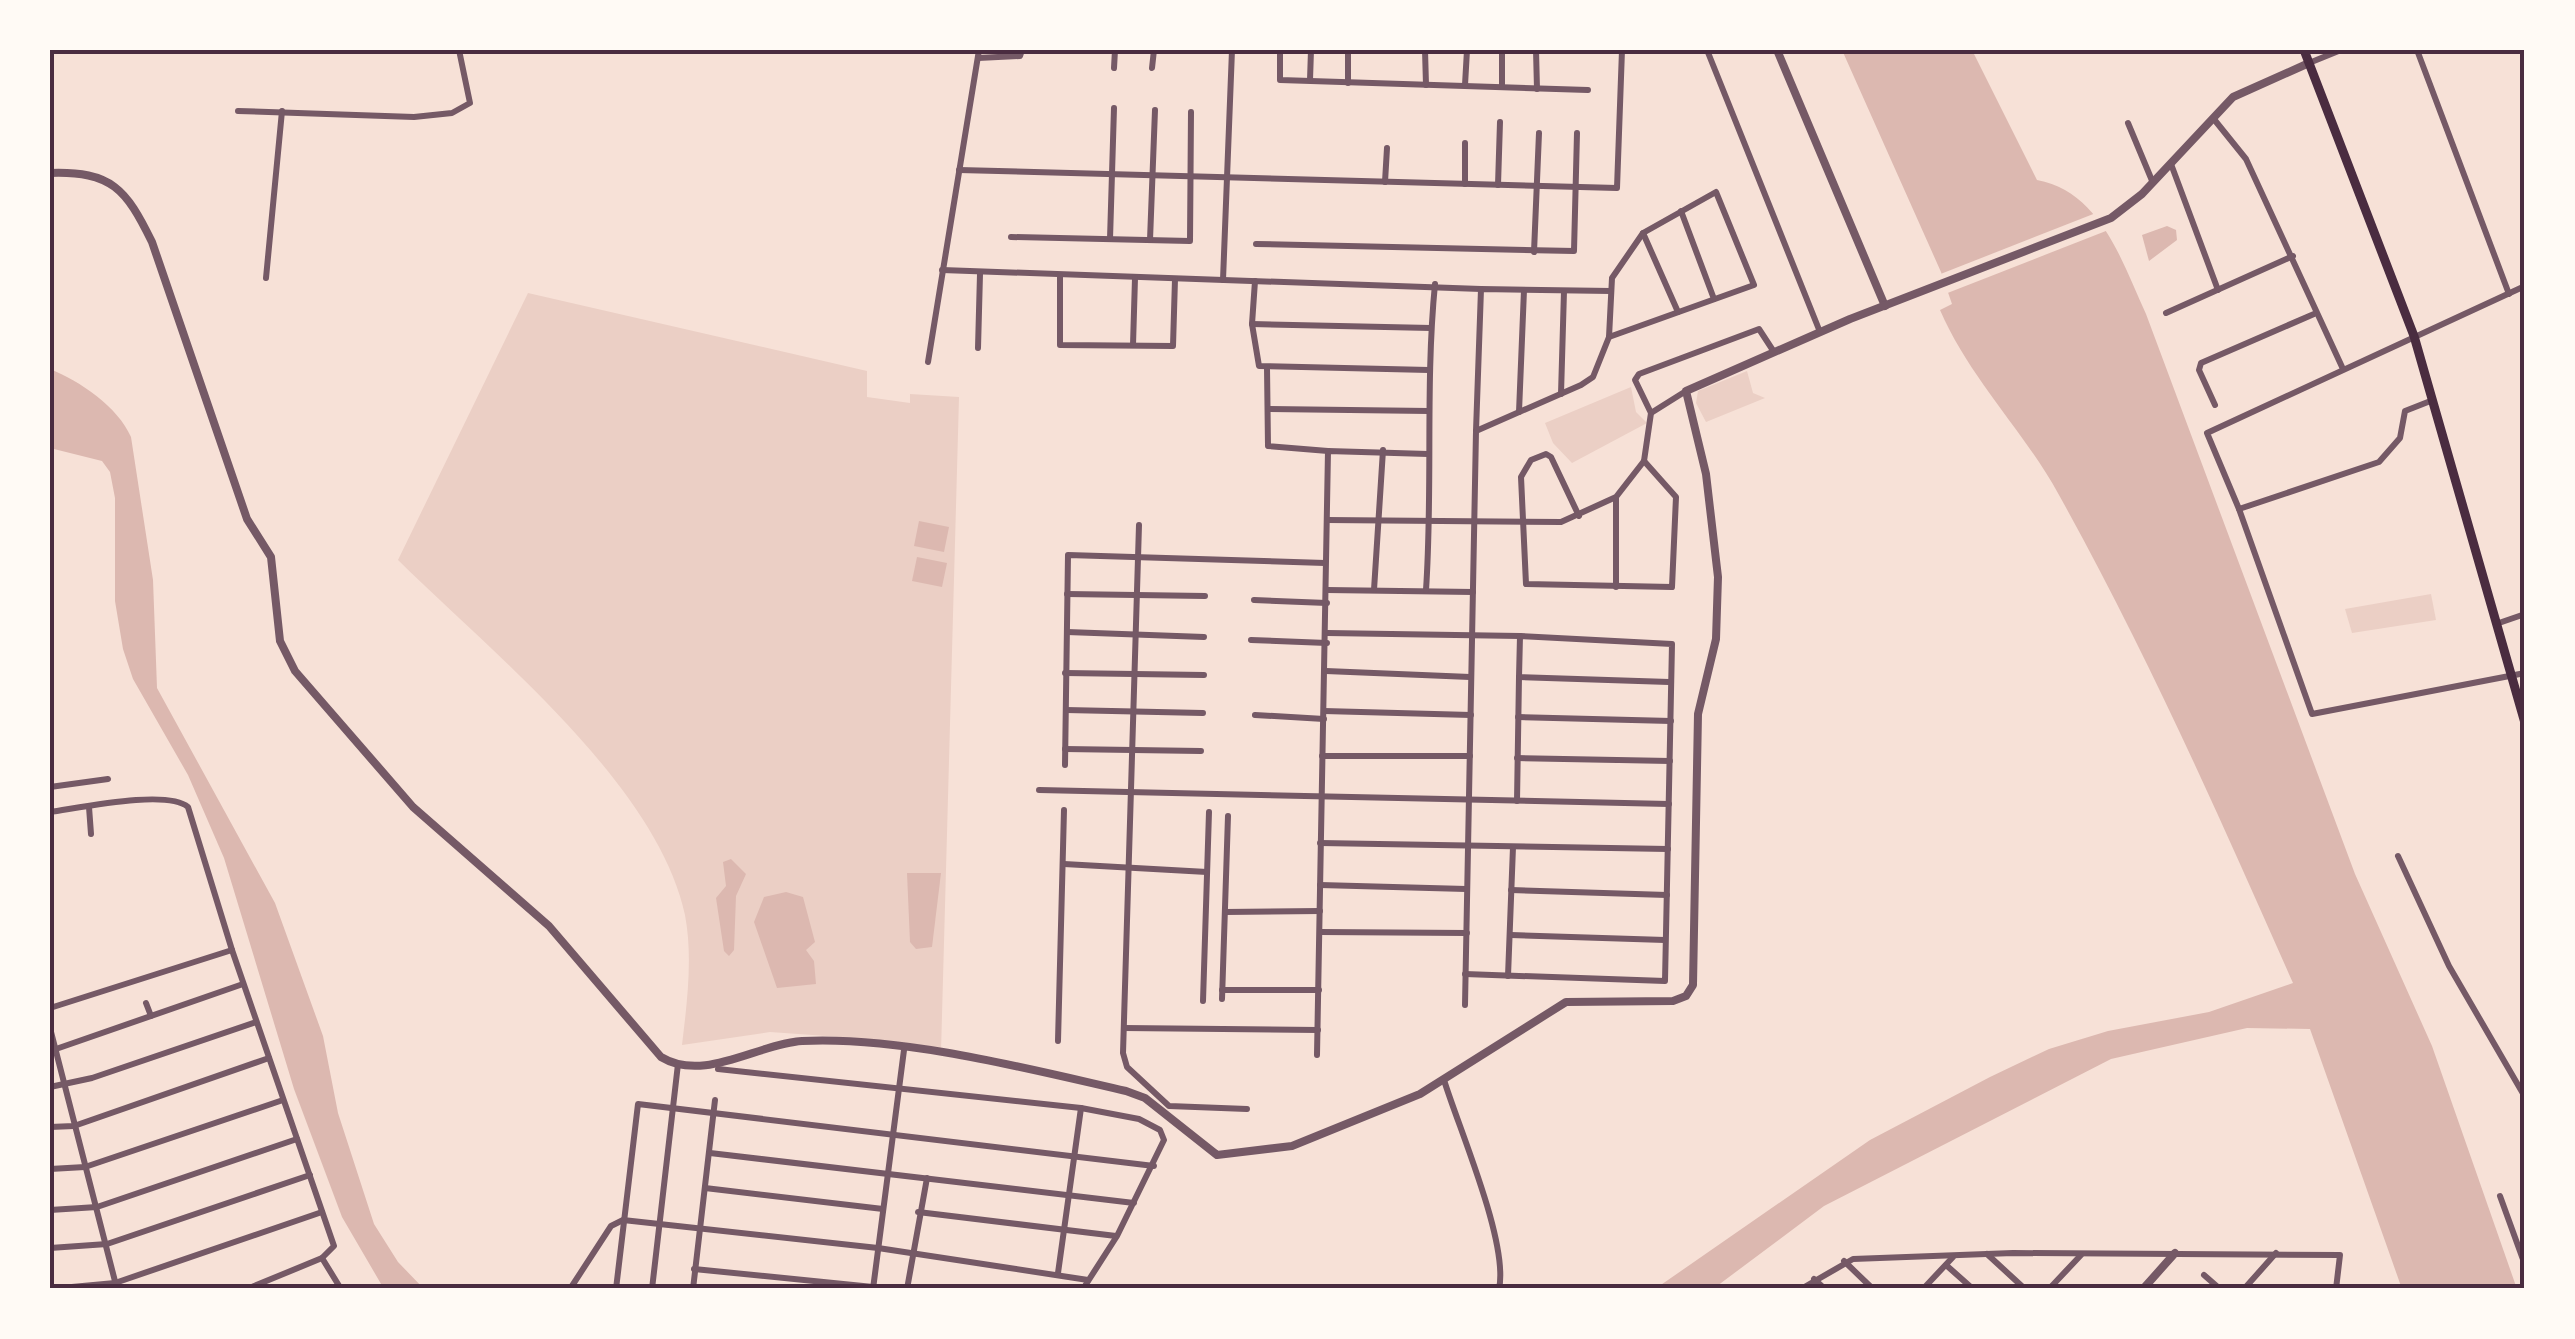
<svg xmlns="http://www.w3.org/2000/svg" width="2575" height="1339" font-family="Commissioner,sans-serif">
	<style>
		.green { fill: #ebcfc5 }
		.water { fill: #dcb8b0 }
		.pier { fill: #f7e1d7 }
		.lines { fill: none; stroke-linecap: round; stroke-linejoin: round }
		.minor { stroke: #755966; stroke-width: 6 }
		.tertiary { stroke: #755966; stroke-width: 8 }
		.secondary { stroke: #4a2c40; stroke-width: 9 }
		.neatline { fill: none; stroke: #4a2c40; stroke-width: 4 }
	</style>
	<rect width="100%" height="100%" fill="#f7e1d7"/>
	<!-- green -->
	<g class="green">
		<path d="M528 293 867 371V397L910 403V394L959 397 941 1052 855 1038 770 1032 682 1045C687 1003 693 957 685 915 657 784 491 652 398 560Z"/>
		<path d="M1747 371 1753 393 1765 398 1706 422 1696 403 1698 391Z"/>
		<path d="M1631 387 1636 412 1647 423 1572 463 1553 443 1545 423Z"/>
		<path d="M2431 594 2436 620 2352 633 2345 609Z"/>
	</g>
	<!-- water -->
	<g class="water">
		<path d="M1842 50H1972L2037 180C2101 192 2122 262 2146 314L2355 874 2432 1046 2517 1289H2402L2310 1029 2247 1028 2111 1059 1824 1206 1713 1289H1655L1870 1140 1990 1077 2049 1049 2108 1031 2209 1012 2293 983C2220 818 2147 653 2059 495 2024 431 1970 379 1940 310L1952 304 1941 272Z"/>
		<path d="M2167 226 2176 230 2177 240 2149 261 2142 235Z"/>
		<path d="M50 369C80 381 118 407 131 437L153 580 157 688 275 903 323 1036 338 1113 374 1224 398 1262 424 1289H384L342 1217 294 1089 224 858 188 775 133 679 123 649 115 601V498L110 472 102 461 50 448Z"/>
		<path d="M919 521 949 527 944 552 914 546Z"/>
		<path d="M917 557 947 563 942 587 912 581Z"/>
		<path d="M731 859 746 874 736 896 734 950 729 956 724 951 716 898 726 886 723 862Z"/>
		<path d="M907 873H941L932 947 916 949 910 942Z"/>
		<path d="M786 892 803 897 815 942 806 950 814 961 816 984 777 988 754 922 764 897Z"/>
	</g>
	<!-- pier -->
	<path class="pier" d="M2101 211 2111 229 1945 294 1938 275Z"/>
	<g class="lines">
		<!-- minor -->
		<g class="minor">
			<path d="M1280 50V80L1588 90"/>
			<path d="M1425 50 1426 85"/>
			<path d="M1502 50V86"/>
			<path d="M1536 50 1537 89"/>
			<path d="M1707 50 1820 332"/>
			<path d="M2417 50 2509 294"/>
			<path d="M978 58 1020 56 1022 50"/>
			<path d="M2309 63 2341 50"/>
			<path d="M1114 68 1115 50"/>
			<path d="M1152 68 1154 50"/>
			<path d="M1310 80 1311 50"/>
			<path d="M1348 83V50"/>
			<path d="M1465 85 1467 50"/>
			<path d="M238 111 414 117 452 113 470 103 459 50"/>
			<path d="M2213 118 2246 159 2343 369"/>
			<path d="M2128 123 2153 183"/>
			<path d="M2171 164 2218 290"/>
			<path d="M959 170 1617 188 1622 50"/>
			<path d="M1385 182 1387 148"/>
			<path d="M1465 184V143"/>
			<path d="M1498 185 1500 122"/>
			<path d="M1716 192 1754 285 1609 337 1612 278 1643 233Z"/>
			<path d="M1681 211 1714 299"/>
			<path d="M1643 233 1678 312"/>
			<path d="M1011 237 1190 241 1191 112"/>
			<path d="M1110 239 1114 108"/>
			<path d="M1150 240 1155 110"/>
			<path d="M1256 244 1574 251 1577 133"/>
			<path d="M1534 252 1539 133"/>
			<path d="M942 270 1481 289"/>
			<path d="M1060 276V345L1173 346 1175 279"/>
			<path d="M266 278 282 111"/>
			<path d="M1223 280 1232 50"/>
			<path d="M1255 281 1252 324 1259 366 1429 370"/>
			<path d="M2525 286 2207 433 2239 509 2312 714 2525 673"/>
			<path d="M2166 313 2293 256"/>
			<path d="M1252 324 1431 328"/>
			<path d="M1133 345 1135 278"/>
			<path d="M978 348 980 274"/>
			<path d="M928 362 979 50"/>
			<path d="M1267 368 1268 446 1328 451"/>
			<path d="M1561 394 1564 291"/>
			<path d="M2215 405 2199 370 2201 363 2314 314"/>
			<path d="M1268 409 1429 411"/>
			<path d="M1519 412 1524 290"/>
			<path d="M1651 413 1635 380 1639 374 1759 329 1774 352"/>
			<path d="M1476 431 1481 289 1611 291"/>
			<path d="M2239 509 2379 462 2400 438 2405 411 2433 400"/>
			<path d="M1579 516 1551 457 1546 454 1531 460 1521 477 1526 584 1672 587 1676 497 1644 461"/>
			<path d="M1327 520 1561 522 1616 497 1644 461 1651 413 1686 391"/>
			<path d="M1139 525 1123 1053 1127 1067 1169 1106 1247 1109"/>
			<path d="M1616 587V498"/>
			<path d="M1327 590 1473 592"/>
			<path d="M1374 590 1383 450"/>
			<path d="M1426 590C1433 488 1425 386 1435 284"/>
			<path d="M1067 594 1205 596"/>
			<path d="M1254 600 1327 603"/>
			<path d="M2496 624 2525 614"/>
			<path d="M1067 632 1204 637"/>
			<path d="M1327 633 1520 636"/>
			<path d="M1251 640 1327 643"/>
			<path d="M1326 671 1470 677"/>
			<path d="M1065 673 1204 675"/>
			<path d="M1066 710 1203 713"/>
			<path d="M1324 711 1471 715"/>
			<path d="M1255 715 1324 719"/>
			<path d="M1518 717 1671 721"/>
			<path d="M1065 749 1201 751"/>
			<path d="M1322 756H1470"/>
			<path d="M1517 758 1670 761"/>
			<path d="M1065 765 1068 555 1325 563"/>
			<path d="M50 787 108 779"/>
			<path d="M1039 790 1669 804"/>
			<path d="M1517 801 1519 677"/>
			<path d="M89 807 91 834"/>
			<path d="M50 812C79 808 167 789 188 807L232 950 334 1246 322 1258 247 1289"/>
			<path d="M1320 843 1668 849"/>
			<path d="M2398 856 2449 966 2525 1097"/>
			<path d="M1064 864 1207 872"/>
			<path d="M1320 885 1466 889"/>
			<path d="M1511 890 1667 895"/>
			<path d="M1225 912 1320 911"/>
			<path d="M1320 932 1467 933"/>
			<path d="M1511 935 1665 940"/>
			<path d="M1465 974 1665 981 1672 644 1520 636 1519 677 1669 682"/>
			<path d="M1508 976 1513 847"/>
			<path d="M1222 990H1319"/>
			<path d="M1222 999 1228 816"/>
			<path d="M1203 1001 1209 812"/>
			<path d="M146 1003 151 1016"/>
			<path d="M1465 1005 1476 431 1581 385 1593 377 1609 337"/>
			<path d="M50 1008 232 950"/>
			<path d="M50 1028 117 1289"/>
			<path d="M1124 1028 1318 1030"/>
			<path d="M1058 1041 1064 810"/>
			<path d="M56 1049 243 984"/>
			<path d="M1317 1055 1328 451 1428 454"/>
			<path d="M718 1069 1081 1108 1139 1119 1160 1130 1164 1140 1117 1236 1083 1289"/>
			<path d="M1444 1080C1459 1129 1509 1243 1499 1289"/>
			<path d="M50 1087 92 1078 256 1022"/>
			<path d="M50 1127 74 1126 269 1058"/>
			<path d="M710 1153 1134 1203"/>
			<path d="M50 1169 85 1167 283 1100"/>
			<path d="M705 1188 883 1209"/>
			<path d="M2500 1196 2525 1265"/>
			<path d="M50 1210 97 1207 297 1139"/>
			<path d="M918 1212 1116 1236"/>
			<path d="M50 1248 107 1244 310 1175"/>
			<path d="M1987 1254 2025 1289"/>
			<path d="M322 1258 341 1289"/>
			<path d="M1844 1261 1873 1289"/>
			<path d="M1946 1265 1973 1289"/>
			<path d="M694 1269 873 1287"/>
			<path d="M1058 1273 1081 1108"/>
			<path d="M2204 1275 2220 1289"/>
			<path d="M1814 1279 1825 1289"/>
			<path d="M50 1289 115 1283 322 1212"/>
			<path d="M570 1289 611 1226 623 1220 878 1248 1088 1280"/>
			<path d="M616 1289 638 1104 1154 1166"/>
			<path d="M652 1289 678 1064"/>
			<path d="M693 1289 715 1100"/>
			<path d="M873 1289 904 1050"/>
			<path d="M907 1289 927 1178"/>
			<path d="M1801 1289 1853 1259 2013 1253 2340 1255 2336 1289"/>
			<path d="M1923 1289 1953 1257"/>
			<path d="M2049 1289 2081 1255"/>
			<path d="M2244 1289 2276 1253"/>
		</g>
		<!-- tertiary -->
		<g class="tertiary">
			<path d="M1777 50 1885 306"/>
			<path d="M2525 50V51"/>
			<path d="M50 173C112 171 126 189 152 242L247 519 271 557 280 641 295 671 413 807 549 926 661 1057C704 1083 757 1044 802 1041 902 1036 1029 1069 1126 1091L1145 1098 1217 1155 1292 1146 1420 1094 1566 1002 1673 1001 1686 996 1693 985 1698 714 1716 639 1718 577 1706 474 1686 391 1850 319 2111 218 2142 194 2233 97 2309 63"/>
			<path d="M2143 1289 2175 1253"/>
		</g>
		<!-- secondary -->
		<path class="secondary" d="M2304 50 2414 336 2525 723"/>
	</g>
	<!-- border -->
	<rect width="2575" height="1339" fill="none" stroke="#fffaf5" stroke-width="105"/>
	<rect x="52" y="52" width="2470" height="1234" class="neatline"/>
</svg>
